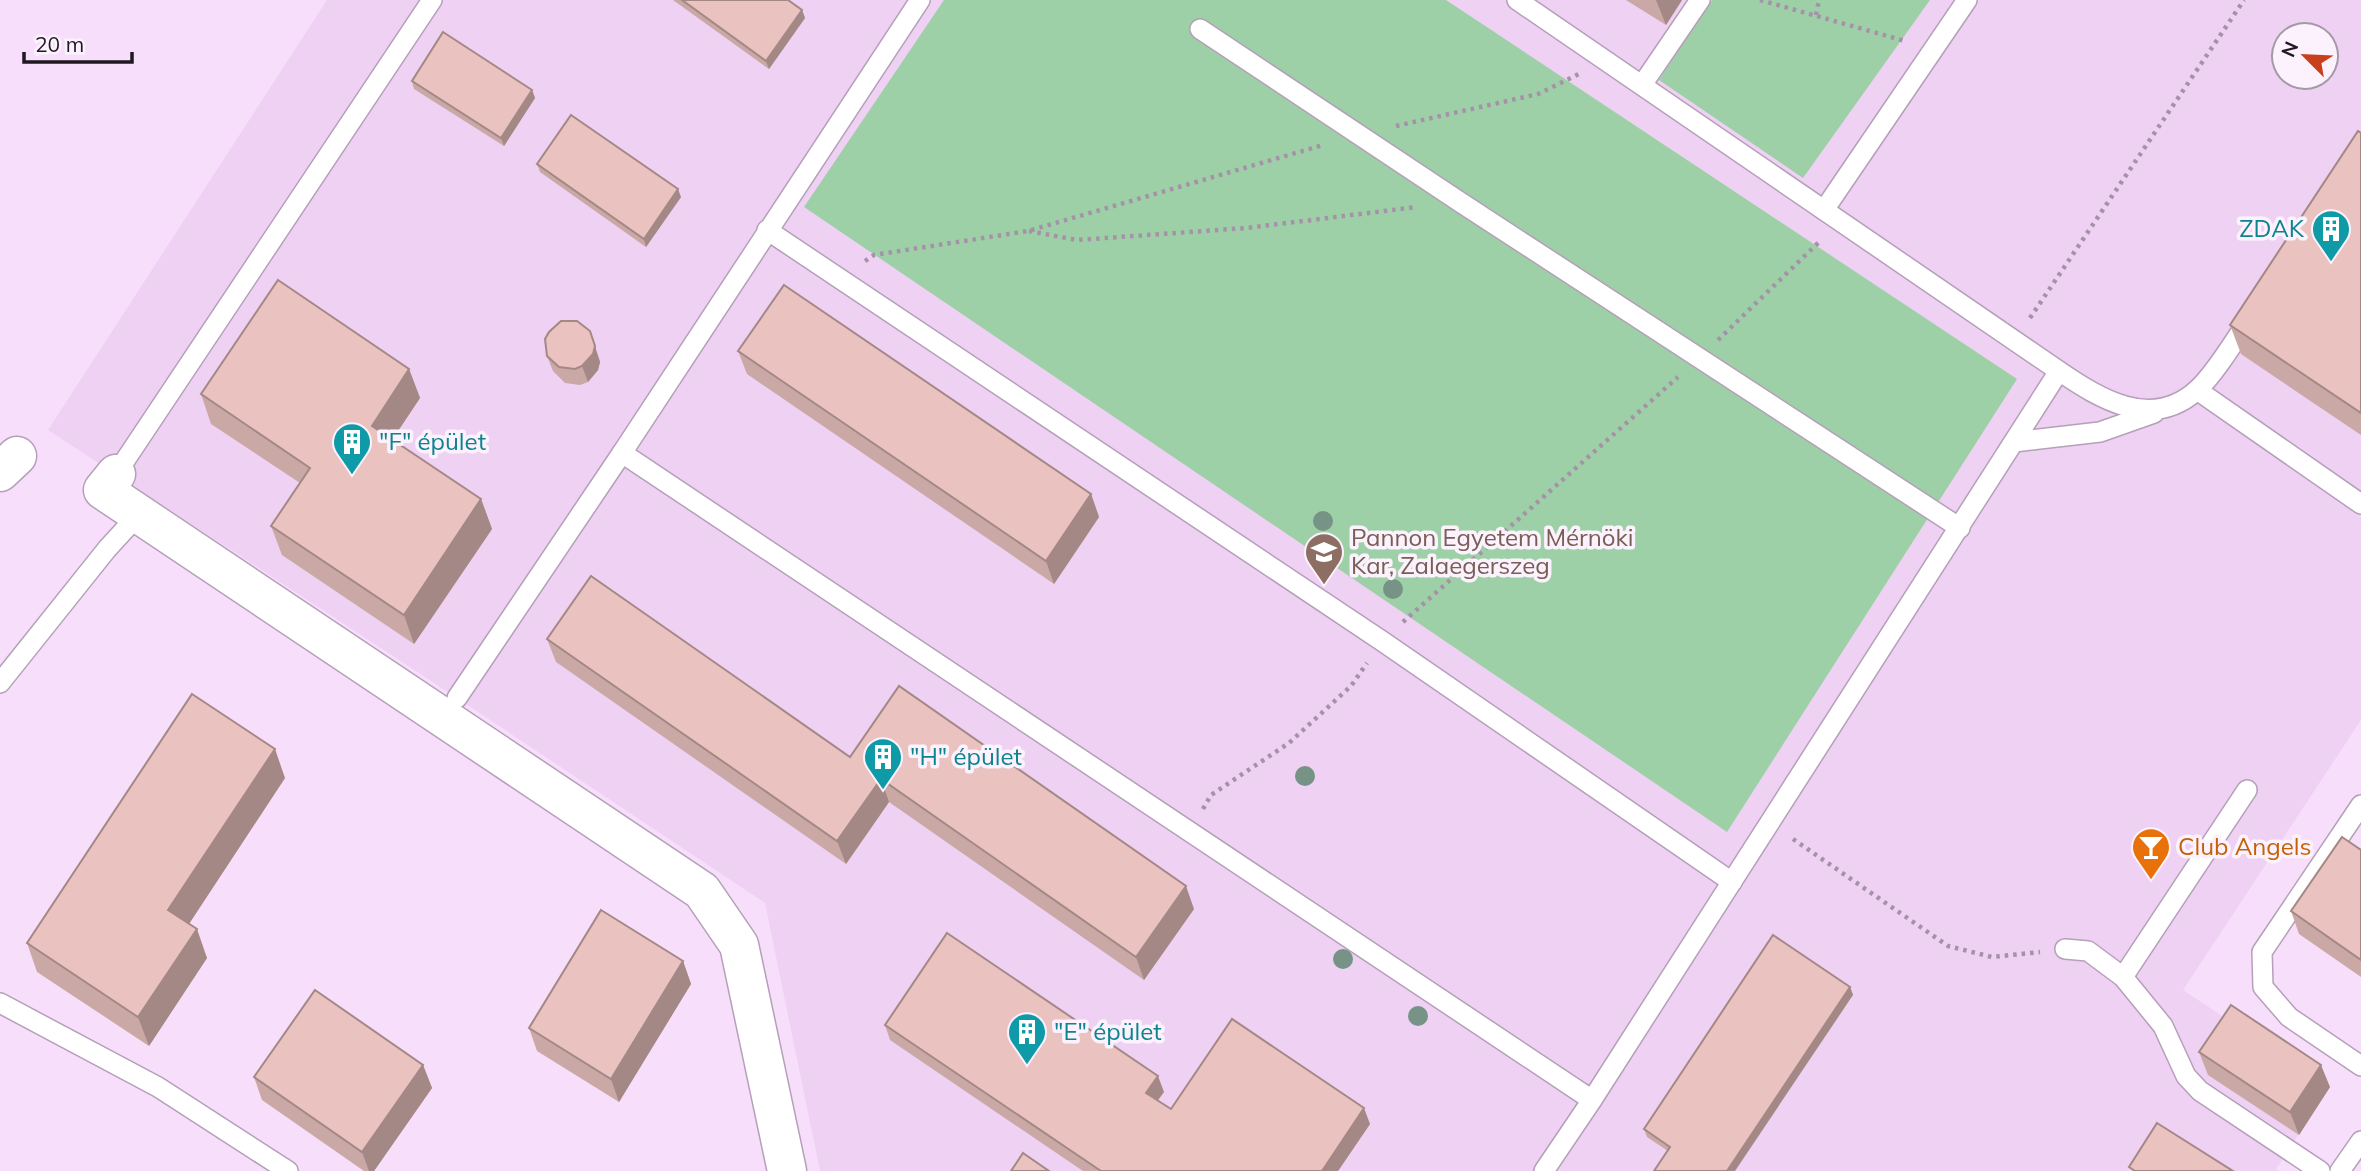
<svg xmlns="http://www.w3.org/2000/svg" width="2361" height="1171" font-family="Mulish,sans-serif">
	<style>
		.built { fill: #eed1f3; fill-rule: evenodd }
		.green { fill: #9ed0a7 }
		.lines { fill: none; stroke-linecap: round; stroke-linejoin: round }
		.lane-casing { stroke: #b59fb9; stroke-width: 22 }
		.street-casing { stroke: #b59fb9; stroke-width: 41 }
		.path { stroke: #a592a8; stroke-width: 4.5; stroke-dasharray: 3.5 5; stroke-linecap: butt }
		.lane { stroke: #fff; stroke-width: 19 }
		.street { stroke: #fff; stroke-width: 38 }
		.tree { fill: #779386 }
		.wall { fill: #c9a8a5 }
		.shaded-wall { fill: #a48886 }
		.building { fill: #eac3c0; stroke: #a48886; stroke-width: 2 }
		.labels { text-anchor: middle; stroke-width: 7; stroke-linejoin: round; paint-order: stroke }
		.culture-label { font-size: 24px; fill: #0d838f; stroke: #fcf2fd; text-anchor: start }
		.education-label { font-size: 24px; fill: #785e54; stroke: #fcf2fd; text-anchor: start }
		.food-label { font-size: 24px; fill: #c56008; stroke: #fcf2fd; text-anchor: start }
	</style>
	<rect width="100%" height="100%" fill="#f7dffb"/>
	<!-- built -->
	<path class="built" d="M327 0H2361V720L2183 990 2330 1087 2276 1169 2278 1171H820L765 903 457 698 48 430ZM2284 35H2326V77H2284Z"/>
	<!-- green -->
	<g class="green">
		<path d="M944 0H1446L2017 379 1727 832 804 207Z"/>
		<path d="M1712 0H1930L1803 178 1659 80Z"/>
	</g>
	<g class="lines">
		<defs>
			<g id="lane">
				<path d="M920 0 622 453 1592 1100 2059 371 1517 0"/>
				<path d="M1200 29 1460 202 1960 528"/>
				<path d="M1642 85 1700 0"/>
				<path d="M1824 210 1967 0"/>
				<path d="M767 230 1382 641 1732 882"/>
				<path d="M2059 371C2100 399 2152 431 2197 390 2214 375 2236 339 2249 319"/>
				<path d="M2197 390 2361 504"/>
				<path d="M2014 442 2100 432 2154 413"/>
				<path d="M116 474 432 0"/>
				<path d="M0 683 107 549 139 514"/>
				<path d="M457 698 622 453"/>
				<path d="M2361 805 2262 952 2263 987 2289 1017 2361 1066"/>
				<path d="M2065 949 2088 951 2123 977 2163 1026 2186 1076 2200 1091 2320 1171"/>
				<path d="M2123 977 2247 790"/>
				<path d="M0 1003 158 1087 288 1171"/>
				<path d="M1544 1171 1592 1100"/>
				<path d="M2340 1171 2361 1141"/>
			</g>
			<g id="street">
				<path d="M0 472 17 456"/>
				<path d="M116 474 103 490 702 891 739 945 787 1171"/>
			</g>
		</defs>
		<!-- lane casing -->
		<use href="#lane" class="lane-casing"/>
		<!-- street casing -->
		<use href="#street" class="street-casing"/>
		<!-- path -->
		<g class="path">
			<path d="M1760 0 1905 41"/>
			<path d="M1816 15 1819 0"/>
			<path d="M1396 126 1538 94 1579 74"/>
			<path d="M1029 231 1077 240 1246 228 1417 207"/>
			<path d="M865 261 874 255 1028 231 1323 145"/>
			<path d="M2030 318 2244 0"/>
			<path d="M1718 340 1820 241"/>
			<path d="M1403 622 1678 377"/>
			<path d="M1203 809 1211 795 1289 743 1351 686 1367 663"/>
			<path d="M1793 839 1948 946 1992 957 2040 952"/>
		</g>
		<!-- lane -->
		<use href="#lane" class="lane"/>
		<!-- street -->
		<use href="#street" class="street"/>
	</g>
	<!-- trees -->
	<g class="tree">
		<circle cx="1323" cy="521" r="10"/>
		<circle cx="1393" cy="589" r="10"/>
		<circle cx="1305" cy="776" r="10"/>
		<circle cx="1343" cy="959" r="10"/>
		<circle cx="1418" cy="1016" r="10"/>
	</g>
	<!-- wall -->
	<g class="wall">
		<path d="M673 0H788L802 10 805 18 769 69Z"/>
		<path d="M1626 0H1682L1666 25Z"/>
		<path d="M412 81 532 90 535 98 504 146 414 89Z"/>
		<path d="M2361 133V435L2241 354 2230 325Z"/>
		<path d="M537 164 681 197 646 247 540 172Z"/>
		<path d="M590 331 600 362 598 370 588 382 580 385 565 383 553 371 547 356Z"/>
		<path d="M738 351 1091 494 1099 517 1054 584 747 374Z"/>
		<path d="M409 369 420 398 392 440 481 499 492 529 414 644 282 555 271 526 300 483 211 424 201 394Z"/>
		<path d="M547 639 850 757 1194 909 1144 980 889 802 846 864 556 662Z"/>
		<path d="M285 778 189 924 207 958 149 1046 37 972 27 943Z"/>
		<path d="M2361 850V977L2299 934 2291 911Z"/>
		<path d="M683 961 691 984 619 1102 537 1051 529 1028Z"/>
		<path d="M1850 987 1853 995 1668 1151 1647 1137 1644 1129Z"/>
		<path d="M885 1025 1164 1092 1158 1100 1171 1109 1370 1124 1338 1171H1083L890 1040Z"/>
		<path d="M2199 1052 2330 1087 2299 1135 2208 1075Z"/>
		<path d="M423 1065 432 1088 374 1171H364L262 1100 254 1077Z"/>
	</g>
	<!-- shaded-wall -->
	<g class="shaded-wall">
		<path d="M1656 0H1682L1666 25Z"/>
		<path d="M802 10 805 18 769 69 766 61Z"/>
		<path d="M532 90 535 98 504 146 501 138Z"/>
		<path d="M678 189 681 197 646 247 644 239Z"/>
		<path d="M590 331 600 362 598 370 588 382 582 366Z"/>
		<path d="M409 369 420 398 382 455 372 426Z"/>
		<path d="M1091 494 1099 517 1054 584 1046 561Z"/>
		<path d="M481 499 492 529 414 644 404 615Z"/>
		<path d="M275 749 285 778 179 939 168 910Z"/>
		<path d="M881 779 889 802 846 864 837 841Z"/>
		<path d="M1186 886 1194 909 1144 980 1136 957Z"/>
		<path d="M197 929 207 958 149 1046 138 1017Z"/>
		<path d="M683 961 691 984 619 1102 611 1079Z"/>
		<path d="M1850 987 1853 995 1735 1171H1727Z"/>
		<path d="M423 1065 432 1088 374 1171H369L362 1152Z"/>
		<path d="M2321 1065 2330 1087 2299 1135 2290 1112Z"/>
		<path d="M1158 1076 1164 1092 1152 1108 1146 1093Z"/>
		<path d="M1364 1108 1370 1124 1338 1171H1322Z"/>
	</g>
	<!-- building -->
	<g class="building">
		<path d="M682 0H788L802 10 766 61Z"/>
		<path d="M443 32 532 90 501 138 412 81Z"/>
		<path d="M571 115 678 189 644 239 537 164Z"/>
		<path d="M2358 131 2361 133V413L2230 325Z"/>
		<path d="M278 280 409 369 372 426 481 499 404 615 271 526 310 468 201 394Z"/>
		<path d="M784 285 1091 494 1046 561 738 351Z"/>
		<path d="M561 321H577L590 331 595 346 593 354 582 366 575 369 559 367 547 356 545 339 549 332Z"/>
		<path d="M591 576 850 757 899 686 1186 886 1136 957 881 779 837 841 547 639Z"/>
		<path d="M192 694 275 749 168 910 197 929 138 1017 27 943Z"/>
		<path d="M2342 837 2361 850V960L2291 911Z"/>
		<path d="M601 910 683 961 611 1079 529 1028Z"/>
		<path d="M947 933 1158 1076 1146 1093 1171 1109 1232 1019 1364 1108 1322 1171H1101L885 1025Z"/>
		<path d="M1773 935 1850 987 1727 1171H1654L1670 1147 1644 1129Z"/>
		<path d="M315 990 423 1065 362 1152 254 1077Z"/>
		<path d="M2231 1005 2321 1065 2290 1112 2199 1052Z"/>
		<path d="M2157 1123 2233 1171H2135L2129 1167Z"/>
		<path d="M1023 1153 1049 1171H1011Z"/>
	</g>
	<!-- icons -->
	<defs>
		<symbol id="building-pin" viewBox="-11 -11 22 30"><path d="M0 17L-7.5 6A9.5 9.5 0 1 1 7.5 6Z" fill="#0f9aa8" stroke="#fcf2fd"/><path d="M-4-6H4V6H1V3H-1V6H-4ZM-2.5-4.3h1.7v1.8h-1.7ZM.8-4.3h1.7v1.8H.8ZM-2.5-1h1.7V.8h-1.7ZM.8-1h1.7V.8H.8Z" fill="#fff"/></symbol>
		<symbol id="university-pin" viewBox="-11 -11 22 30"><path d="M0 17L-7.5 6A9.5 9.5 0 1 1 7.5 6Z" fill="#8d6e63" stroke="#fcf2fd"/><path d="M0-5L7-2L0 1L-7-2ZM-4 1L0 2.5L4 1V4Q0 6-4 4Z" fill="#fff"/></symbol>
		<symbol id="bar-pin" viewBox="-11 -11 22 30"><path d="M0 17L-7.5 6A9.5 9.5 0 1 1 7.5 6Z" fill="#e8710a" stroke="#fcf2fd"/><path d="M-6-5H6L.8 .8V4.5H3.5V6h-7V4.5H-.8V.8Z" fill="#fff"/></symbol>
	</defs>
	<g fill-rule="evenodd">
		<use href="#building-pin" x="2309" y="207" width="44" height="60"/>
		<use href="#building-pin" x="330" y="420" width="44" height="60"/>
		<use href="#university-pin" x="1302" y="530" width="44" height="60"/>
		<use href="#building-pin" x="861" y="735" width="44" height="60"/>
		<use href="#bar-pin" x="2129" y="825" width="44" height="60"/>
		<use href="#building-pin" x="1005" y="1010" width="44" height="60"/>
	</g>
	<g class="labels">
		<!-- culture labels -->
		<g class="culture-label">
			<text x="2304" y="237" text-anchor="end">ZDAK</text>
			<text x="379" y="450">"F" épület</text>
			<text x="910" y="765">"H" épület</text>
			<text x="1054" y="1040">"E" épület</text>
		</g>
		<!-- education labels -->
		<g class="education-label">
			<text x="1351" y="546">Pannon Egyetem Mérnöki<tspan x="1351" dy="28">Kar, Zalaegerszeg</tspan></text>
		</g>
		<!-- food labels -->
		<g class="food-label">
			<text x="2178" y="855">Club Angels</text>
		</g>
	</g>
	<!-- north arrow -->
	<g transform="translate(2305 56) rotate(294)"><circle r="33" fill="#fcf2fd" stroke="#a49aa5" stroke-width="2"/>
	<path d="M0-5L12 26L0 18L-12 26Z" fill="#c93f1c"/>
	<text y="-10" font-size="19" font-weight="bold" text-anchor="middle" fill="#201721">N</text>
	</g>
	<!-- scale -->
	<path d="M24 52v10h108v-10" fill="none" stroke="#201721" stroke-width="3.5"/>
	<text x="35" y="52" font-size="21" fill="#201721" stroke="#fcf2fd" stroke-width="5" paint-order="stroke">20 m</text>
</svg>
